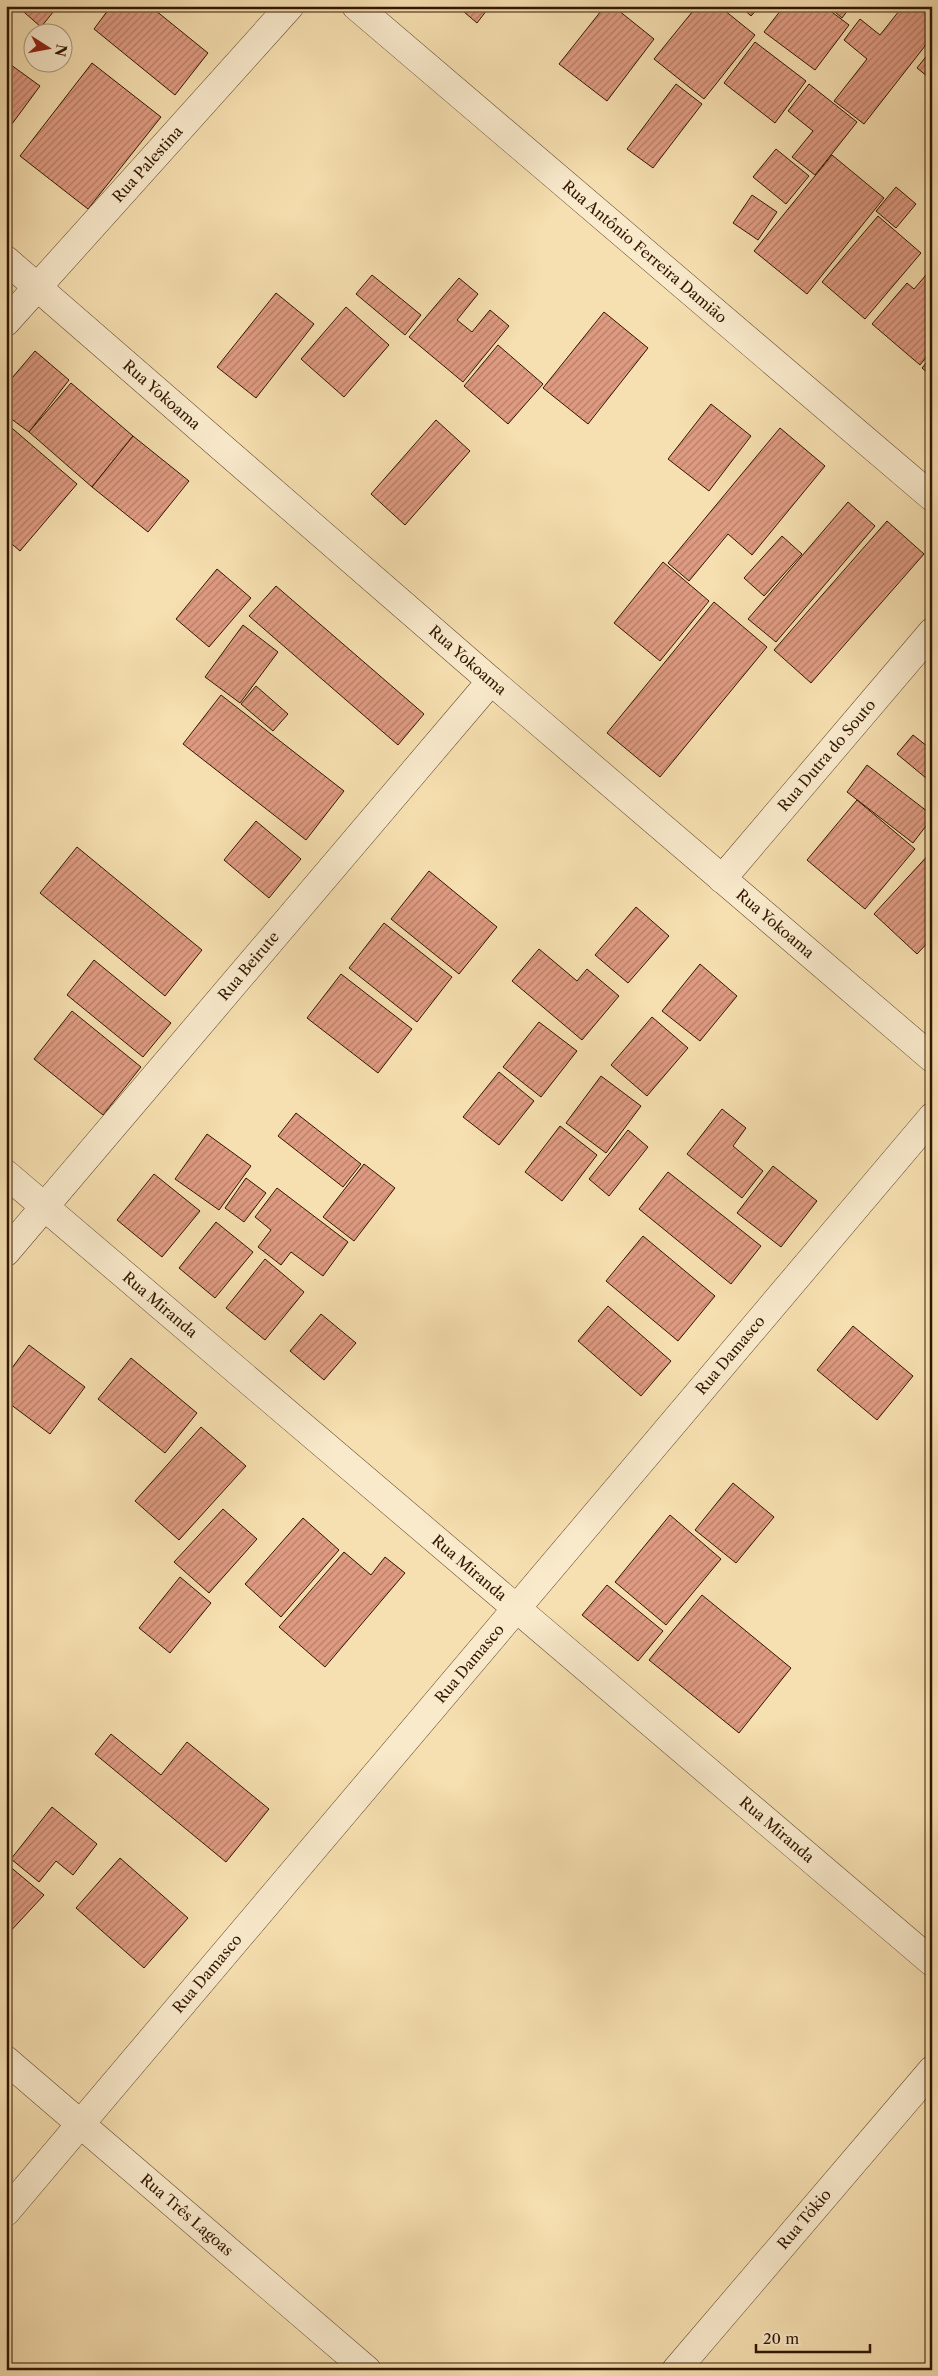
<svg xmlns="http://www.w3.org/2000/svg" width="938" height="2376" font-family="'Libre Caslon Text',serif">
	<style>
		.building { fill: url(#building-hatch); stroke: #321600 }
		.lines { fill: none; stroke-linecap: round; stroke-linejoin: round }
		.minor-casing { stroke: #63482c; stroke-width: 29 }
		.minor { stroke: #f9eacc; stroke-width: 28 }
		.labels { text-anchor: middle; stroke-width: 4; stroke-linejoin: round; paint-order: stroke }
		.street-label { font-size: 15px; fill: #321600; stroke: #f9eacc }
	</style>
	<defs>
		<pattern id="building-hatch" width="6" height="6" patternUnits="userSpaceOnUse" patternTransform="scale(1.25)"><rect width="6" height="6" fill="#df9b82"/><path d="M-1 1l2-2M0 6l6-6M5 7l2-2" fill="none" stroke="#b57d68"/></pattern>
	</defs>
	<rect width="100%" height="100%" fill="#f6dfb0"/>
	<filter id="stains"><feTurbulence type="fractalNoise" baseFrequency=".004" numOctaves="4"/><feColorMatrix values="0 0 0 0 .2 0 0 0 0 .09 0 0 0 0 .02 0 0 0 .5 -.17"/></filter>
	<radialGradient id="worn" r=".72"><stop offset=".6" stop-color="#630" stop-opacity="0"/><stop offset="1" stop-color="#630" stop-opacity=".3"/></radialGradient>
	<!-- building -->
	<g class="building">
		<path d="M17 6H58L41 27Z"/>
		<path d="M111 6H150L208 53 175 95 94 29Z"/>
		<path d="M457 6H490L477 23Z"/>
		<path d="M605 6H613L654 39 607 101 559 64Z"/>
		<path d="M697 6H719L755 35 704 99 654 59Z"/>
		<path d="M740 6H760L751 16Z"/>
		<path d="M784 6H824L849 25 815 70 764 32Z"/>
		<path d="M828 6H851L842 18Z"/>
		<path d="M903 6H932V37L864 124 834 101 867 59 844 40 860 19 880 35Z"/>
		<path d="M755 42 806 81 775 123 724 83Z"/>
		<path d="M932 49V80L917 68Z"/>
		<path d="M7 62 40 86 6 132V62Z"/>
		<path d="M92 63 161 117 88 209 20 156Z"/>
		<path d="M676 84 702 104 653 168 627 149Z"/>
		<path d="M809 84 857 122 815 175 792 157 813 131 788 111Z"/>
		<path d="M776 149 809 176 786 204 753 177Z"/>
		<path d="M832 155 884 198 807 294 754 251Z"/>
		<path d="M896 187 916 204 896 228 876 211Z"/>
		<path d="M752 195 777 212 758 240 733 223Z"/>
		<path d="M878 216 921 253 865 319 822 282Z"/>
		<path d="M932 268V350L920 365 872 324 907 283 914 289Z"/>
		<path d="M372 275 421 315 405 335 356 294Z"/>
		<path d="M459 278 478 294 457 320 472 332 490 310 509 326 463 382 409 337Z"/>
		<path d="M276 293 314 324 256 398 217 367Z"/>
		<path d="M346 307 389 345 344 397 301 359Z"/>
		<path d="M604 312 648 348 588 424 543 388Z"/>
		<path d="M498 345 543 384 508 424 464 386Z"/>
		<path d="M35 351 69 380 29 432 6 415V385Z"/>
		<path d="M932 356V376L922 368Z"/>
		<path d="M71 383 133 436 92 487 29 432Z"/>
		<path d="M711 404 751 436 709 491 668 459Z"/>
		<path d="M436 420 470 451 405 525 371 494Z"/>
		<path d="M6 423 77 484 20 551 6 539Z"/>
		<path d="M780 428 825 466 752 555 728 534 689 581 668 563Z"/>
		<path d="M133 436 189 481 148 532 92 487Z"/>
		<path d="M848 502 875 526 776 642 748 619Z"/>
		<path d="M887 521 924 554 811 683 774 650Z"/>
		<path d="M782 536 802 554 764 596 744 578Z"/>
		<path d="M663 562 709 601 660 661 614 623Z"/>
		<path d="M217 569 251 598 209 647 176 619Z"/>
		<path d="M276 586 424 714 398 745 249 616Z"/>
		<path d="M714 602 767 647 660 777 607 733Z"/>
		<path d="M243 625 278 652 240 703 205 677Z"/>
		<path d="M256 686 288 714 273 731 241 704Z"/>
		<path d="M221 695 344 791 306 840 183 744Z"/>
		<path d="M913 735 932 750V783L897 754Z"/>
		<path d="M867 765 932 815V818L913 843 847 792Z"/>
		<path d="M857 800 915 849 865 909 807 860Z"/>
		<path d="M256 821 301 859 269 898 224 860Z"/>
		<path d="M77 847 202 950 165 996 40 893Z"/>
		<path d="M932 851V938L917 954 874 914Z"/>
		<path d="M429 871 497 927 459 974 391 919Z"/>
		<path d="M636 907 669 936 628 983 595 955Z"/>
		<path d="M384 923 452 977 417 1022 349 968Z"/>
		<path d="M539 949 577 981 587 969 619 996 582 1040 512 981Z"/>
		<path d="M94 960 171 1023 143 1057 67 995Z"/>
		<path d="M700 964 737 996 700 1041 662 1011Z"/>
		<path d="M341 974 412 1029 378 1073 307 1018Z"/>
		<path d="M72 1011 141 1067 103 1115 34 1059Z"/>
		<path d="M652 1017 688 1048 647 1096 611 1065Z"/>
		<path d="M539 1022 577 1051 541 1097 503 1067Z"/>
		<path d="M499 1072 534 1101 499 1145 463 1117Z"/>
		<path d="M601 1076 641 1106 606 1153 566 1123Z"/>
		<path d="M722 1109 746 1128 733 1146 763 1171 742 1198 687 1154Z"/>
		<path d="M296 1113 361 1164 343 1187 278 1136Z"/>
		<path d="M560 1126 597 1155 562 1201 525 1172Z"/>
		<path d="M628 1130 648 1147 609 1196 589 1179Z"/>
		<path d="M207 1134 251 1166 219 1210 175 1179Z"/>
		<path d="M364 1164 395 1188 354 1241 323 1217Z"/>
		<path d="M773 1166 817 1201 781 1247 737 1213Z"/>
		<path d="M668 1172 761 1246 731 1284 639 1209Z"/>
		<path d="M154 1174 200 1211 162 1257 117 1220Z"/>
		<path d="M246 1178 266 1193 244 1222 225 1208Z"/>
		<path d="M277 1188 348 1242 323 1276 291 1252 281 1265 258 1247 271 1230 255 1217Z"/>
		<path d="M216 1222 253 1252 215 1298 179 1268Z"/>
		<path d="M643 1236 715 1296 678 1341 606 1281Z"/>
		<path d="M265 1259 304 1292 265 1340 226 1308Z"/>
		<path d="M608 1306 671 1361 641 1396 578 1341Z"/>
		<path d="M321 1314 356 1343 324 1380 290 1351Z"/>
		<path d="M853 1326 913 1376 877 1420 817 1370Z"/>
		<path d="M29 1345 85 1387 50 1434 6 1401V1376Z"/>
		<path d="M131 1358 197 1413 165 1453 98 1399Z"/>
		<path d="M201 1427 246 1466 179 1540 135 1501Z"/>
		<path d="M733 1483 774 1517 736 1563 695 1530Z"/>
		<path d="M223 1509 257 1539 209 1593 174 1562Z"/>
		<path d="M670 1515 721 1559 666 1625 615 1582Z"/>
		<path d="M303 1518 339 1550 281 1617 245 1584Z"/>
		<path d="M344 1552 371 1575 385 1557 405 1573 325 1667 279 1627Z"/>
		<path d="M180 1577 211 1603 170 1653 139 1628Z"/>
		<path d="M607 1585 663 1631 638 1661 582 1615Z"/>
		<path d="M702 1595 791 1668 739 1733 649 1660Z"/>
		<path d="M111 1734 161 1775 187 1742 269 1809 226 1862 95 1754Z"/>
		<path d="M52 1807 97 1844 73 1875 56 1861 39 1882 11 1859Z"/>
		<path d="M120 1858 188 1918 144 1968 76 1908Z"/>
		<path d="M8 1865 44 1895 6 1936V1867Z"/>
	</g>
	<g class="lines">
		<defs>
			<g id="minor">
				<path id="s1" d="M356 6 932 497"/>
				<path id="s2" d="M6 260 491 681 932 1058"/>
				<path id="s3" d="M6 322 290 6"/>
				<path id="s4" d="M722 879 932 632"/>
				<path id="s5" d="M6 1174 932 1962"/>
				<path id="s6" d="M6 1252 491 681"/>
				<path id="s7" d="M6 2060 367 2370"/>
				<path id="s8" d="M6 2212 932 1117"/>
				<path id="s9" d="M676 2370 932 2070"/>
			</g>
		</defs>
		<!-- minor casing -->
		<use href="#minor" class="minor-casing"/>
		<!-- minor -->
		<use href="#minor" class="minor"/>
	</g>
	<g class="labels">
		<!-- street labels -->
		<g class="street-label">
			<text dy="5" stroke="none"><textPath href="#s3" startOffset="212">Rua Palestina</textPath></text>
			<text dy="5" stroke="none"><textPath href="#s1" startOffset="379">Rua Antônio Ferreira Damião</textPath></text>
			<text dy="5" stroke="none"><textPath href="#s2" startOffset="206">Rua Yokoama</textPath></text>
			<text dy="5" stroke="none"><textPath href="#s2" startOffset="611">Rua Yokoama</textPath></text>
			<text dy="5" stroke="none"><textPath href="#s4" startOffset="162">Rua Dutra do Souto</textPath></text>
			<text dy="5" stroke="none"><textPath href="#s2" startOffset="1016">Rua Yokoama</textPath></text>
			<text dy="5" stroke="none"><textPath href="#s6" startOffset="375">Rua Beirute</textPath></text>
			<text dy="5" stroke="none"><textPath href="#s5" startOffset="202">Rua Miranda</textPath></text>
			<text dy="5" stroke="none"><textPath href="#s8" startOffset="1122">Rua Damasco</textPath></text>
			<text dy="5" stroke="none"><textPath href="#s5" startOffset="608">Rua Miranda</textPath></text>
			<text dy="5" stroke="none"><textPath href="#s8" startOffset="718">Rua Damasco</textPath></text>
			<text dy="5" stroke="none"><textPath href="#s5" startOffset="1012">Rua Miranda</textPath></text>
			<text dy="5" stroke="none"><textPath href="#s8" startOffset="312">Rua Damasco</textPath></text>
			<text dy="5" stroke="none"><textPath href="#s7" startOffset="238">Rua Três Lagoas</textPath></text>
			<text dy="5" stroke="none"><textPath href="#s9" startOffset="198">Rua Tókio</textPath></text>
		</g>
	</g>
	<!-- margin -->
	<rect width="938" height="2376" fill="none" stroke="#f6dfb0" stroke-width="25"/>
	<rect x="8" y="8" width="923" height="2361" fill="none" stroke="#321600" stroke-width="2.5"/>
	<rect x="12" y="12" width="913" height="2351" fill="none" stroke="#321600"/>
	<!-- north arrow -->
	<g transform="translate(48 48) rotate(101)"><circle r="24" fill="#f9eacc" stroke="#a9957a"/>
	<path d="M0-4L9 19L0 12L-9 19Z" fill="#8f2418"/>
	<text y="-8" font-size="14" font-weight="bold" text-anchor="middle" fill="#321600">N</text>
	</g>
	<!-- scale -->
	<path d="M756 2344v8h114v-8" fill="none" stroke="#321600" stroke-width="2.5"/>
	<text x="763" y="2344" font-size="15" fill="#321600" stroke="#f9eacc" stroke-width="4" paint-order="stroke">20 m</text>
	<rect width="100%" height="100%" filter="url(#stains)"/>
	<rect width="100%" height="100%" fill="url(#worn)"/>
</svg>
